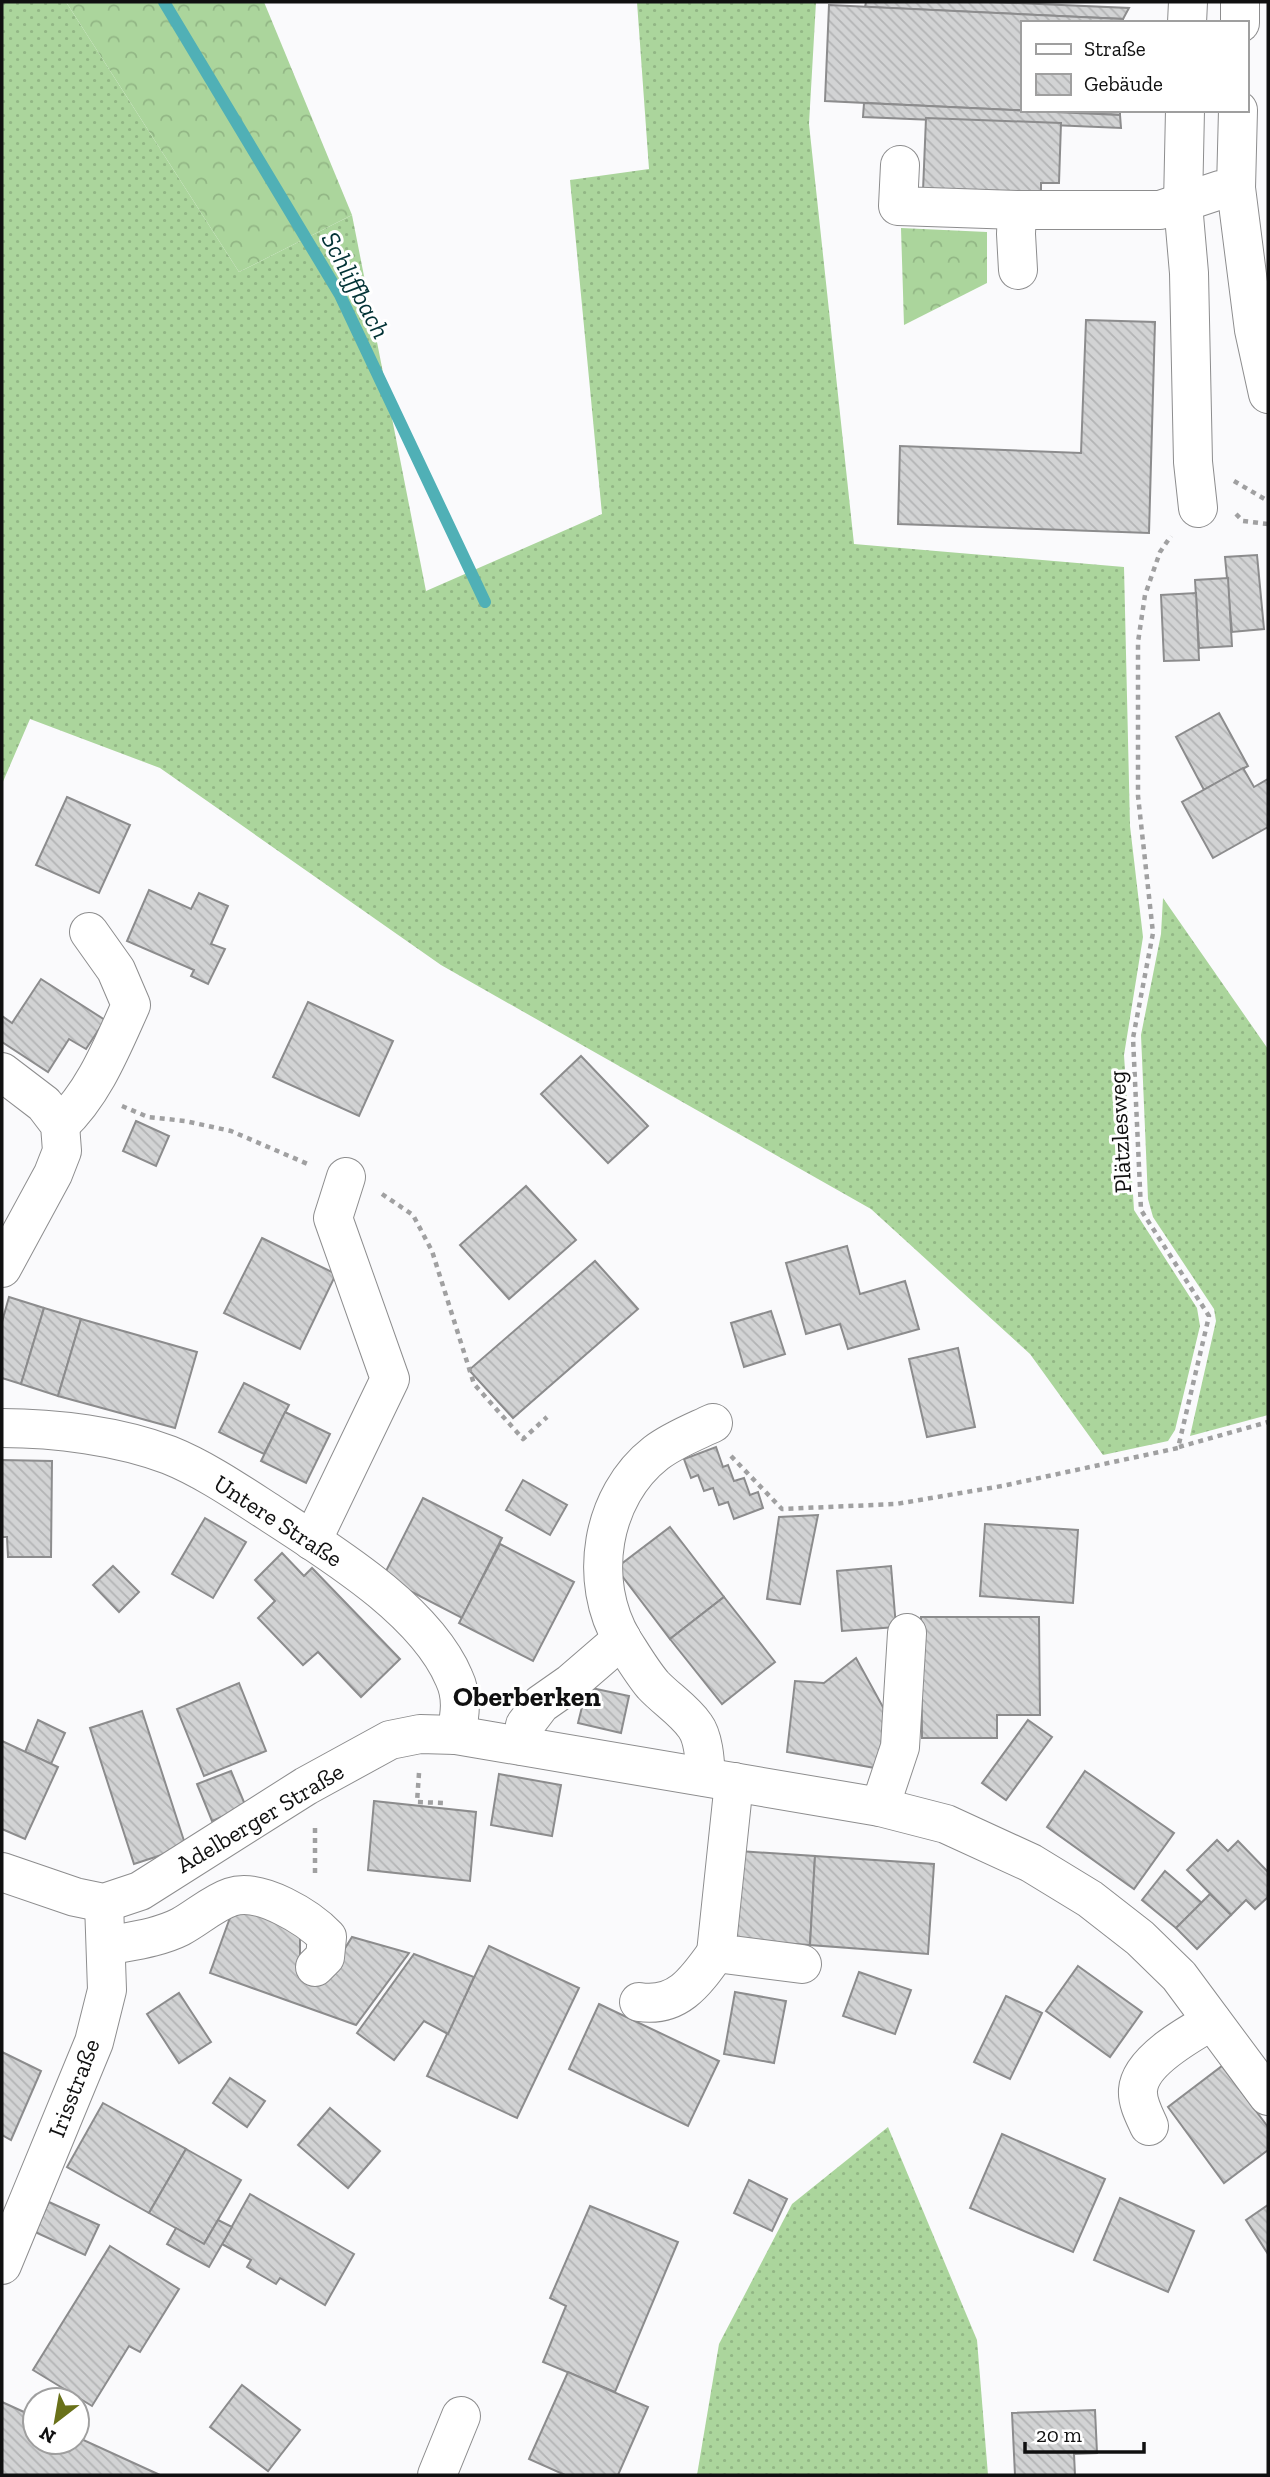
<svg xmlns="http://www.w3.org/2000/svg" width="1270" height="2477" font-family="'Zilla Slab',serif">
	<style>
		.grass { fill: url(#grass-dots) }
		.forest { fill: url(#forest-crowns) }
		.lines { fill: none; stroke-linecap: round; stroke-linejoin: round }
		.stream { stroke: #50b0b6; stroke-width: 12 }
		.building { fill: url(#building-back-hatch); stroke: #8c8c8d; stroke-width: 2 }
		.minor-casing { stroke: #8d8d8e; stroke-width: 40 }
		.major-casing { stroke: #8d8d8e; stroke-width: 40 }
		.path { stroke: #a0a0a1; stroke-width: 4.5; stroke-dasharray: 5 5; stroke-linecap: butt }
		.minor { stroke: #fff; stroke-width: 38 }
		.major { stroke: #fff; stroke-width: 38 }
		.labels { text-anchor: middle; stroke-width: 6; stroke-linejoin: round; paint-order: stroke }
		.street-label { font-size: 24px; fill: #101010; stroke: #fff }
		.water-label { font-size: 26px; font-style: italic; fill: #023235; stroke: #fff }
		.quarter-label { font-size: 28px; font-weight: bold; fill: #101010; stroke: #fff }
	</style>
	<defs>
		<pattern id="grass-dots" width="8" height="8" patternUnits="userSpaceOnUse" patternTransform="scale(1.75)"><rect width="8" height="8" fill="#abd59c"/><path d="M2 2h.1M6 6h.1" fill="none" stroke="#92b685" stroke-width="1.8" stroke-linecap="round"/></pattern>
		<pattern id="forest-crowns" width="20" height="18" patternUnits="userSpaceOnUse" patternTransform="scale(1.75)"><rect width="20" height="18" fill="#abd59c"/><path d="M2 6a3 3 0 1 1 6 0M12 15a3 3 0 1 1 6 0" fill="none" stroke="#92b685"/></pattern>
		<pattern id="building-back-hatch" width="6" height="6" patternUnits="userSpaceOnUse" patternTransform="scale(1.75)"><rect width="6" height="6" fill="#d2d3d4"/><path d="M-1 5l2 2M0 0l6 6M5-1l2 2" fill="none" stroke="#b3b4b5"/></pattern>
	</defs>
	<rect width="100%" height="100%" fill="#fafafc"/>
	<!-- grass -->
	<g class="grass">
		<path d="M2 2H66L239 272 352 215 426 591 602 514 570 180 649 169 637 2H816L809 124 854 544 1124 567 1130 826 1143 937 1124 1055 1134 1210 1197 1308 1200 1326 1175 1430 1168 1441 1103 1455 1030 1354 871 1209 441 965 160 768 30 719 2 784Z"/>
		<path d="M1163 898 1268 1049V1415L1190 1436 1216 1321 1214 1309 1153 1217 1148 1199 1141 1035 1161 934Z"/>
		<path d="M888 2127 977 2340 988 2475H697L719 2344 792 2204Z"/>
	</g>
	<!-- forest -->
	<g class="forest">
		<path d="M66 2H264L352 215 239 272Z"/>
		<path d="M901 228 987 232V283L904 325Z"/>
	</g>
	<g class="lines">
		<!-- stream -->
		<path class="stream" d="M164 2 340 295 485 602"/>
	</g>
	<!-- building -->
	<g class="building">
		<path d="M866 2H990L1129 8 1123 19 865 7Z"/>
		<path d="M829 5 1123 19 1122 23H1023V110H1120V115L825 101Z"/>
		<path d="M864 103 1120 115 1121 128 863 117Z"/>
		<path d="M926 118 1061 123 1059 183H1041V195L923 191Z"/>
		<path d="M1086 320 1155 322 1149 533 898 524 900 446 1081 453Z"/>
		<path d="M1257 555 1264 629 1232 632 1225 557Z"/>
		<path d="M1228 578 1232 646 1199 648 1195 580Z"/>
		<path d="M1196 593 1199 660 1164 661 1161 595Z"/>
		<path d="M1219 713 1248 766 1204 790 1176 737Z"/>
		<path d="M1243 768 1254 787 1268 779V827L1213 858 1182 802Z"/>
		<path d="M67 797 130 825 99 893 36 865Z"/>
		<path d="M149 890 191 909 199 893 228 906 211 944 225 949 208 984 191 976 194 970 127 941Z"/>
		<path d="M41 979 105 1020 86 1049 69 1039 48 1072 2 1042V1016L12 1023Z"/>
		<path d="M308 1002 393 1041 359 1116 273 1077Z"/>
		<path d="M581 1056 648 1126 608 1163 541 1094Z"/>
		<path d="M136 1121 169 1136 156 1166 123 1151Z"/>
		<path d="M526 1186 576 1240 509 1299 460 1245Z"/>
		<path d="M262 1238 336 1274 300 1349 224 1313Z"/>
		<path d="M847 1246 860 1294 905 1281 919 1329 848 1349 840 1324 806 1334 786 1263Z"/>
		<path d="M595 1261 638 1309 513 1418 469 1370Z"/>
		<path d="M9 1297 44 1308 21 1384 2 1378V1322Z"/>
		<path d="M44 1308 81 1319 58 1396 21 1384Z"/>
		<path d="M771 1311 785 1354 744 1367 731 1323Z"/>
		<path d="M81 1319 197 1352 175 1428 58 1396Z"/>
		<path d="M958 1348 975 1427 927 1437 909 1359Z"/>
		<path d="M244 1383 289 1405 264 1454 219 1432Z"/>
		<path d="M285 1412 330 1434 306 1483 261 1461Z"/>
		<path d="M716 1447 723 1467 728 1465 734 1481 744 1478 750 1495 758 1492 763 1508 734 1519 728 1502 719 1505 713 1488 704 1491 698 1475 691 1478 684 1459Z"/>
		<path d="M2 1460 52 1461 51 1557H8L7 1537H2Z"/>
		<path d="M523 1480 567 1505 550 1535 506 1510Z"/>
		<path d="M423 1498 502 1538 462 1618 383 1577Z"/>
		<path d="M818 1515 800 1604 767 1599 779 1517Z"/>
		<path d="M205 1518 246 1542 213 1598 172 1574Z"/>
		<path d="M985 1524 1078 1530 1073 1603 980 1596Z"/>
		<path d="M670 1527 724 1597 670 1639 616 1568Z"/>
		<path d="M500 1544 574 1582 533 1661 459 1623Z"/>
		<path d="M282 1553 304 1576 312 1568 400 1659 361 1697 318 1652 303 1665 258 1618 275 1601 255 1580Z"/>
		<path d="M113 1566 139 1592 119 1612 93 1585Z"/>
		<path d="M891 1566 896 1627 842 1631 837 1571Z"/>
		<path d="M724 1597 775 1662 722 1704 670 1639Z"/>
		<path d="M921 1617H1039L1040 1715H997V1738H922Z"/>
		<path d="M856 1658 889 1718 875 1768 787 1752 795 1681 824 1683Z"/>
		<path d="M239 1683 266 1751 204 1776 177 1709Z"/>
		<path d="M587 1687 629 1696 621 1733 578 1723Z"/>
		<path d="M142 1711 186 1847 134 1864 90 1728Z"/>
		<path d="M38 1720 65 1733 51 1764 25 1752Z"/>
		<path d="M1028 1720 1052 1737 1006 1800 982 1783Z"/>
		<path d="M2 1741 58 1767 25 1839 2 1829Z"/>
		<path d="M231 1771 246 1807 212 1821 197 1784Z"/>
		<path d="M1085 1771 1174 1833 1134 1889 1047 1827Z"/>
		<path d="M499 1774 561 1785 552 1836 491 1825Z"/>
		<path d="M374 1801 476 1812 470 1881 368 1870Z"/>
		<path d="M1217 1840 1228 1851 1238 1841 1268 1872V1897L1255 1909 1246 1900 1231 1915 1187 1870Z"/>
		<path d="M739 1851 815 1856 810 1945 734 1940Z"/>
		<path d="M815 1856 934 1864 928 1954 810 1945Z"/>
		<path d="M1165 1871 1202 1903 1176 1928 1142 1900Z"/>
		<path d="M1210 1894 1231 1915 1197 1949 1176 1928Z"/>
		<path d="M235 1904 300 1923V1961L331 1971 352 1937 409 1953 356 2025 210 1973Z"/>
		<path d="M489 1946 579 1988 517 2118 427 2076Z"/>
		<path d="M414 1954 474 1977 448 2034 424 2021 394 2060 357 2033Z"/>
		<path d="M1078 1966 1142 2012 1110 2057 1046 2011Z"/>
		<path d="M859 1972 911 1990 895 2034 843 2016Z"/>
		<path d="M735 1992 786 2001 774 2063 724 2054Z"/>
		<path d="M179 1993 211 2042 179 2063 147 2014Z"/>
		<path d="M1006 1996 1042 2013 1010 2079 974 2062Z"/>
		<path d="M599 2004 719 2061 688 2126 569 2069Z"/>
		<path d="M2 2052 41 2071 11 2140 2 2135Z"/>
		<path d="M1222 2066 1268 2127V2150L1224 2183 1168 2107Z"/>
		<path d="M230 2078 265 2101 247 2127 213 2103Z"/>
		<path d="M103 2103 186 2149 149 2213 67 2167Z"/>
		<path d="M330 2108 380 2151 348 2188 298 2145Z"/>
		<path d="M1002 2134 1105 2179 1073 2252 970 2208Z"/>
		<path d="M186 2149 241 2180 204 2244 149 2213Z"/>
		<path d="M749 2180 787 2199 772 2231 734 2213Z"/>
		<path d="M250 2194 354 2254 325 2305 280 2278 276 2284 247 2267 251 2260 222 2244Z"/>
		<path d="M1120 2198 1194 2231 1168 2292 1094 2260Z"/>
		<path d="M49 2202 99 2225 85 2255 35 2232Z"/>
		<path d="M1268 2205V2254L1246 2220Z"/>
		<path d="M590 2206 678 2242 615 2392 543 2362 566 2306 550 2298Z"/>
		<path d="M218 2220 232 2227 209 2267 167 2244 176 2228 204 2244Z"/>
		<path d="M110 2246 179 2289 140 2352 129 2346 92 2406 33 2370Z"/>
		<path d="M568 2372 648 2407 618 2475H565L529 2459Z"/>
		<path d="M242 2385 300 2430 268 2471 210 2427Z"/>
		<path d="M2 2402 35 2417V2442H77V2437L160 2475H2Z"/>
		<path d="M1095 2410 1097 2453 1074 2454 1075 2475H1015L1012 2413Z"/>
	</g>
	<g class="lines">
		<defs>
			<g id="minor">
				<path d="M1187 23 1188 2"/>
				<path d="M1185 110 1183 204 1189 273 1193 462 1198 508"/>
				<path d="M900 165 898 206 1017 210"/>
				<path d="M1018 270 1016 234 1017 210H1160L1220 190 1236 188"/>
				<path d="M2 1072 44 1104 60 1125 62 1151 53 1174 2 1268"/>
				<path d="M60 1125C94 1093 112 1047 131 1005L116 970 89 932"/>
				<path d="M2 1428C55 1428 119 1436 169 1455 204 1469 239 1493 270 1513 331 1553 425 1610 454 1678 463 1697 460 1715 456 1735"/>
				<path d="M312 1541 390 1379 333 1218 346 1177"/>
				<path d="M522 1746 525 1725 541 1704 571 1683 622 1639"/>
				<path d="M706 1777C705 1762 704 1738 695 1726 684 1710 666 1699 653 1685 642 1672 632 1655 623 1641 587 1581 601 1496 656 1453 673 1440 694 1432 713 1423"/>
				<path d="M734 1782 716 1953 802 1964"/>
				<path d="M880 1807 900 1747 907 1633"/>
				<path d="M2 1872 75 1897 104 1903 140 1891 306 1786 390 1740 420 1734 456 1735 880 1807 946 1824 1031 1863 1090 1899 1140 1938 1179 1976 1268 2096"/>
				<path d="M107 1946C131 1941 158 1938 180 1927 197 1918 213 1903 231 1897 260 1887 309 1918 327 1937L325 1957 315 1967"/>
				<path d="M639 2002C678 2008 696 1981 716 1953"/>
				<path d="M1149 2126C1144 2115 1137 2102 1138 2090 1140 2061 1189 2034 1212 2021"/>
				<path d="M2 2265 94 2042 107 1990 104 1903"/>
				<path d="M437 2475 461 2416"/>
			</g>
			<g id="major">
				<path d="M1240 23V2"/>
				<path d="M1238 110 1236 188 1254 330 1268 394"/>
			</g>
		</defs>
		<!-- minor casing -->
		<use href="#minor" class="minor-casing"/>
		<!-- major casing -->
		<use href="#major" class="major-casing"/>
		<!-- path -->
		<g class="path">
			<path d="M1234 481 1268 501"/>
			<path d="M1236 514 1243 521 1268 524"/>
			<path d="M122 1106 148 1117 185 1121 231 1131 310 1165"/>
			<path d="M382 1194 413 1215 432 1251 474 1384 523 1439 547 1417"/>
			<path d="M1179 1447 1268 1422"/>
			<path d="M731 1456 782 1509 896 1504 1002 1486 1178 1448 1209 1316 1141 1210 1133 1038 1153 933 1138 796V642L1145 595 1160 552 1171 536"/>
			<path d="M419 1773 417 1802 443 1803V1808"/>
			<path d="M315 1828V1878"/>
		</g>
		<!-- minor -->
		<use href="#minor" class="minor"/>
		<!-- major -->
		<use href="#major" class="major"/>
	</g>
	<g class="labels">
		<!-- street labels -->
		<g class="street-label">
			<text transform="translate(1120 1132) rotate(-93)" y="8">Plätzlesweg</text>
			<text transform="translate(278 1521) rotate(33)" y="8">Untere Straße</text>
			<text transform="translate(260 1818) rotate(-31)" y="8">Adelberger Straße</text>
			<text transform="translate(74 2088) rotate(-69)" y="8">Irisstraße</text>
		</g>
		<!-- water labels -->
		<g class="water-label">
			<text transform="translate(356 285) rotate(62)" y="9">Schliffbach</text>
		</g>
		<!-- quarter labels -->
		<g class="quarter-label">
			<text x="527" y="1706">Oberberken</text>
		</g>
	</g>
	<!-- border -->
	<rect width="1270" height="2477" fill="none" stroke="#101010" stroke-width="7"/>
	<!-- legend -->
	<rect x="1021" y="21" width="228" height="91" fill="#ffffff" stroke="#9f9f9f" stroke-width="2"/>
	<rect x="1036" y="44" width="35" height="10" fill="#ffffff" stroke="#9f9f9f" stroke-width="2"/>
	<text x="1084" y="56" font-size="21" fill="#101010">Straße</text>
	<rect x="1036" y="74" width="35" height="21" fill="url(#building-back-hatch)" stroke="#9f9f9f" stroke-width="2"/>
	<text x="1084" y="91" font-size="21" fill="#101010">Gebäude</text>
	<!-- north arrow -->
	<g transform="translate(56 2421) rotate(211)"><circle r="33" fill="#ffffff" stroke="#9f9f9f" stroke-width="2"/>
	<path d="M0-5L12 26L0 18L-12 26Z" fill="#697119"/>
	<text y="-10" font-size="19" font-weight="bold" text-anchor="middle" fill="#101010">N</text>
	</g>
	<!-- scale -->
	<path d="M1025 2442v10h119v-10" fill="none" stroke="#101010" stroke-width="3.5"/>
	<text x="1036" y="2442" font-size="21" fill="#101010" stroke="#ffffff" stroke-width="5" paint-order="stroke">20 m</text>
</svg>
